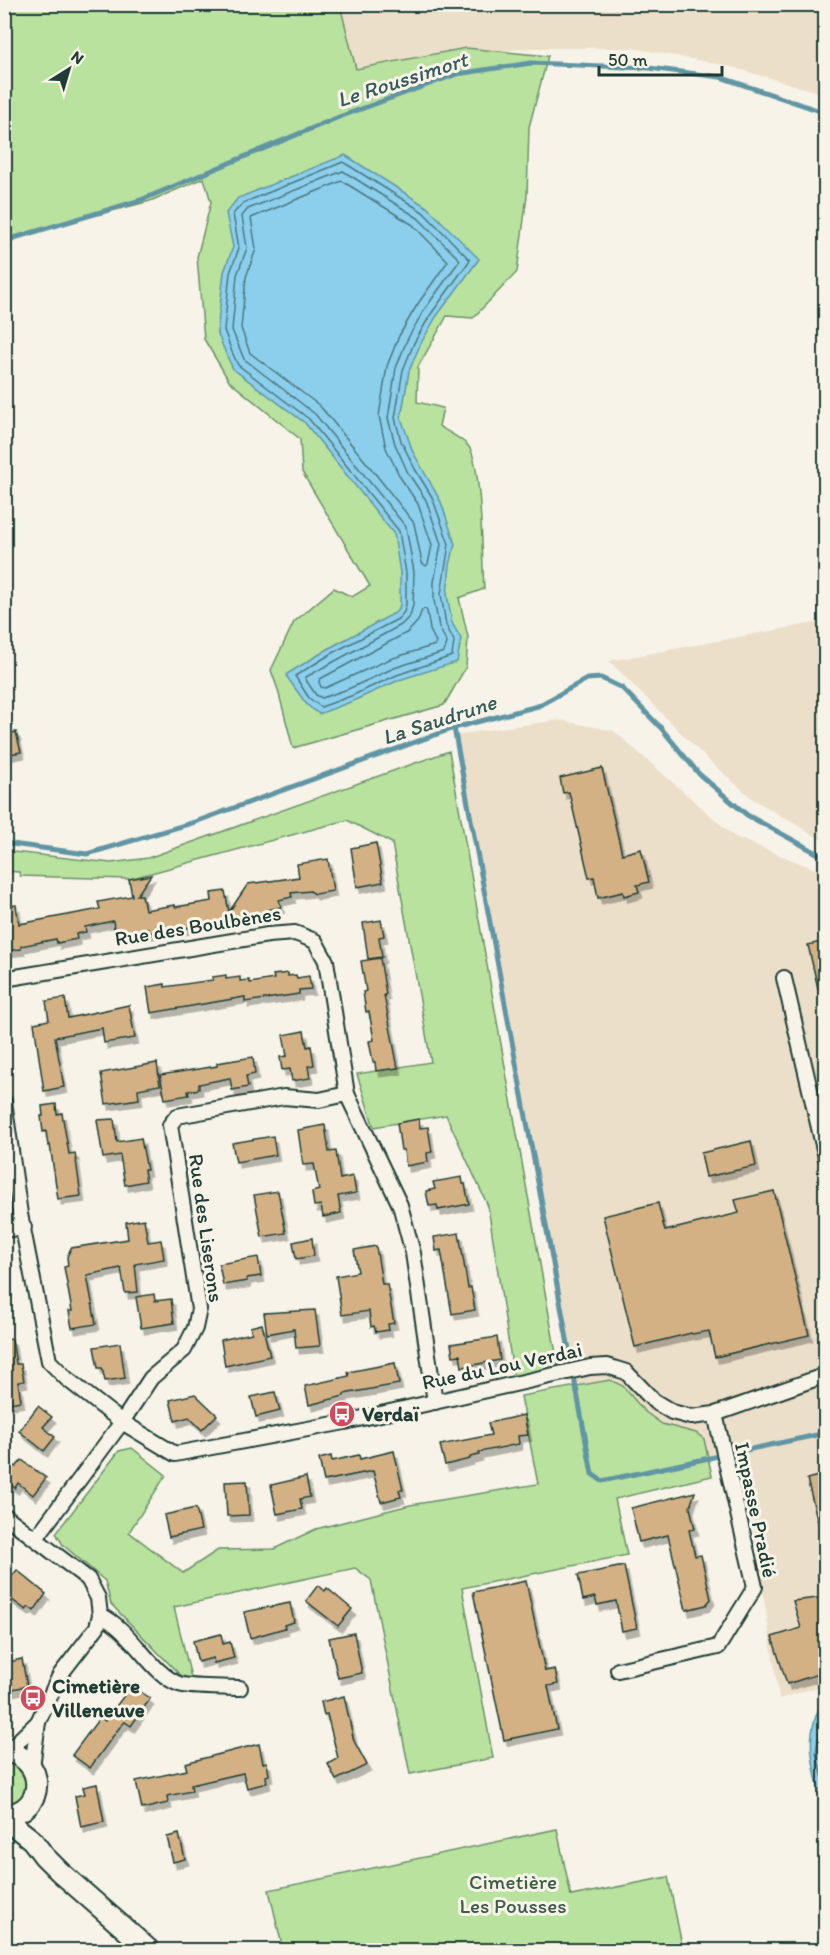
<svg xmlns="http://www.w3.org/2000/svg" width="830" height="1955" font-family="Itim,sans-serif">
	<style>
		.built { fill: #ecdfca }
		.green { fill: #b9e29f; stroke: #6c906a; stroke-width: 1.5 }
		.water { fill: #8ccfed; stroke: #6095a3; stroke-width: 1.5 }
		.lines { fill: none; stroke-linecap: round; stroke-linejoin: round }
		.shore { stroke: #4b777e; stroke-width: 1.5 }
		.stream { stroke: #6095a3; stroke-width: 5 }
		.building { fill: #d3b185; stroke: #1f3d34; stroke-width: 1.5; filter: url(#shadow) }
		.street-casing { stroke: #1f3d34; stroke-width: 18 }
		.secondary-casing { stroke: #1f3d34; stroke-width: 24 }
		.street { stroke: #f7f3e8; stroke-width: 14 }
		.secondary { stroke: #f7f3e8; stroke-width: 20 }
		.labels { text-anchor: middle; stroke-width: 6; stroke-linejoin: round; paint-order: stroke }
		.street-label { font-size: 21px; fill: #1f3d34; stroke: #f7f3e8 }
		.poi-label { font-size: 21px; font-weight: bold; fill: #1f3d34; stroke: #f7f3e8; text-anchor: start }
		.park-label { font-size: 21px; fill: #3e5e49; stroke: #f7f3e8 }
		.water-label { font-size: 22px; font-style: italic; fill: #355a59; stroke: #f7f3e8 }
	</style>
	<defs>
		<filter id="shadow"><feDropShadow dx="3.5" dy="6" stdDeviation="0" flood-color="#0004"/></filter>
	</defs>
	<rect width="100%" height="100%" fill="#f7f3e8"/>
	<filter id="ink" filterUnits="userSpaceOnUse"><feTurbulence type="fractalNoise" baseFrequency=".0167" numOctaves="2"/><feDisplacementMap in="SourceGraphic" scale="12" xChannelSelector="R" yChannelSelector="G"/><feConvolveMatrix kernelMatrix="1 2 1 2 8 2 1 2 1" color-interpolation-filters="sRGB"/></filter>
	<g filter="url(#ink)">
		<!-- built -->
		<g class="built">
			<path d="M340 5H825V94L728 66 633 48H530L452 57 362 95Z"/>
			<path d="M825 621H826L825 842 753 799 707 759 609 661Z"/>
			<path d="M559 720 614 731 735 837 825 873V1685L779 1699 742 1450 589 1477 455 736 480 731Z"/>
		</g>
		<!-- green -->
		<g class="green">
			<path d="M4 5H340L356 69 466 48 548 56 529 127 527 196 517 272 473 318 447 316 418 367 417 402 443 408 439 426C446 431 465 440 469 447 482 465 482 562 484 589L459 598 468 637 466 667 444 705 293 748 278 690 271 670 294 622 334 588 352 597 370 586 302 472 300 439 229 381 204 339 197 257 211 202 204 178 150 201 5 239Z"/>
			<path d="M449 751 559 1371 514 1379 488 1206 446 1115 374 1127 357 1074 431 1062 392 843 347 820 129 879 20 876 19 872 5 871V851L111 863 148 858Z"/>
			<path d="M610 1380 623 1386 644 1411 662 1424 696 1433 704 1439 712 1476 615 1499 627 1555 462 1588 493 1758 410 1774 371 1580 355 1568 174 1607 191 1677 185 1680 111 1604 105 1581 63 1545 56 1533 119 1451 132 1448 166 1475 129 1532 183 1573 218 1550 274 1549 316 1529 410 1505 538 1484 521 1396Z"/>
			<path d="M5 1760 21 1767C34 1790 27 1798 5 1807Z"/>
			<path d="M557 1829 571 1896 668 1877 683 1950H347L345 1949 336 1950H283L269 1890Z"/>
		</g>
		<!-- water -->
		<g class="water">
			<path d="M345 155 427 207 479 259 436 317 420 345 409 371 401 418 413 452 441 502 455 544 450 565 447 594 452 623 461 639 457 662 399 680 353 701 319 714 307 705 287 677V674L333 646 395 613 399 609 400 604V573L394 534 305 423 233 369 226 354 217 332 224 272 233 247 226 213 238 198Z"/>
			<path d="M825 1698V1812C815 1773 800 1736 825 1698Z"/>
		</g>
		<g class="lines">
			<!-- shore -->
			<g class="shore">
				<path d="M343 162 423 212 470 260 431 314 414 343 403 370 395 418 401 441 415 469 432 497 449 544 441 594 446 625 454 641 452 656 397 675 351 696 321 707 309 698 295 676 336 651 398 619 404 612 406 604V573L399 531 309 419 238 365 232 352 224 330 230 273 239 248 233 214 243 203Z"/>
				<path d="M343 171 418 218 460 260 424 310 407 340 396 368 388 418 395 444 408 473 426 500 441 544 434 582V600L439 627 447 643 444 652 394 668 348 689 322 698 316 695 306 680V677L401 625 410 616 413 605 414 572 406 527 315 414 244 359 232 330 237 275 247 248 242 216 248 209Z"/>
				<path d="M342 181 413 225 448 261 417 305 399 336 387 366 379 416 386 448 400 477 418 504 432 545 428 564 426 566 422 563 414 523 370 467 320 406 250 353 241 328 246 277 256 249 251 218Z"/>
				<path d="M425 609 427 611 430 630 436 642 435 645 390 659 325 688 321 687 319 682 320 679 408 632 418 621 422 610Z"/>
				<path d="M826 1709 822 1715 816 1753 826 1789"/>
			</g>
			<!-- stream -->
			<g class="stream">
				<path d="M4 241 141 200 339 117 457 74 531 63 649 68 720 77 826 113"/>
				<path d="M454 728 592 1474 602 1481 826 1433"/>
				<path d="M4 843 87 854 195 822 454 728 538 706 587 679 601 678 622 688 661 728 699 774 747 815 826 858"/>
			</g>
		</g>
		<!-- building -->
		<g class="building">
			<path d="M16 732 21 752 4 755V735Z"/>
			<path d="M602 768 622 854 641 849 649 882 637 885 639 892 624 896 623 892 598 898 594 877 589 878 569 792 563 793 560 778Z"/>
			<path d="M376 843 383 882 357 887 351 848Z"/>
			<path d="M328 859 333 891 315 894 310 891 291 893 292 897 279 900 281 907 267 910V915L251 918V916L163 932V930L148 933V929L115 935 113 921 85 927 86 932 76 934 77 939 57 943 56 939 21 946V949L4 951V907L16 905 19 924 100 909 98 902 132 896 129 879 151 875 137 895H142L145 910 175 905V907L212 901 211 893 225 891 229 912 248 884 299 877 297 864Z"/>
			<path d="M381 920 384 936 379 937 382 957 368 959 363 923Z"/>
			<path d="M825 941V996L820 997 808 945Z"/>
			<path d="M380 958 386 994 384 995 398 1068 376 1071 375 1062H373L369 1041 374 1040 369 1011 366 1012 363 992 366 991 361 961Z"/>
			<path d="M288 973V976L296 975 297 978 309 976 311 989 299 990V994L245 1002V997L151 1013 147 987 165 984V987L213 980 212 977 226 975V979L240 977V981L249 980 250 983 274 979 273 975Z"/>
			<path d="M65 998 68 1018 129 1005 135 1038 104 1043 102 1028 55 1037 64 1087 44 1091 34 1023 49 1020 46 1001Z"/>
			<path d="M304 1031 307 1047 311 1046 314 1065 308 1066 310 1078 292 1081 290 1069 282 1070 280 1057 287 1056 283 1035Z"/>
			<path d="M253 1057 255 1074 246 1076 248 1087 232 1090 230 1078 199 1084V1089L188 1091 189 1095 165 1099 160 1075 217 1066V1063Z"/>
			<path d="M157 1063 160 1085 138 1089 139 1099 106 1104 101 1073Z"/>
			<path d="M56 1104 57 1114 62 1113 69 1154 75 1153 81 1196 58 1199 50 1145 48 1146 46 1131 43 1132 41 1116H43L42 1106Z"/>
			<path d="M114 1119 117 1142 141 1138 147 1170H144L146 1181 125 1185 120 1155 103 1158 97 1120Z"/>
			<path d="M419 1119 420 1128 428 1127 432 1152 427 1153 428 1162 406 1166 404 1150H401L397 1123Z"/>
			<path d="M325 1125 329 1152 336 1151 340 1179 353 1176 356 1193 338 1196 341 1213 323 1217 321 1205 314 1206 312 1192 319 1190 314 1164 303 1165 298 1130Z"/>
			<path d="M273 1136 276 1155 236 1162 232 1143Z"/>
			<path d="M751 1141 756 1166 706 1177 701 1153Z"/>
			<path d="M462 1177 463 1184H465L469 1204 438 1210 437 1205 429 1206 426 1191 435 1189 433 1182Z"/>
			<path d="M278 1191 286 1233 262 1237 254 1195Z"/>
			<path d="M774 1191 809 1335 715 1357 709 1331 692 1334 691 1333 635 1347 603 1216 658 1203 665 1231 739 1213 735 1200Z"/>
			<path d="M144 1219 148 1242 161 1240 164 1259 135 1264 138 1292 125 1293 121 1268 87 1275 96 1324 72 1328 69 1311H72L64 1267 68 1266 67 1257 71 1248 128 1239 126 1222Z"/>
			<path d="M459 1233 468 1288 471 1287 475 1310 452 1314 441 1250 436 1251 434 1237Z"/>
			<path d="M312 1238 314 1256 296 1259 293 1242Z"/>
			<path d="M376 1246 382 1284H387L394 1323 388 1324 389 1330 376 1332 374 1326 371 1327 369 1311 342 1315 336 1276 358 1272 354 1250Z"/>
			<path d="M258 1257 261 1276 247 1278V1281L223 1285 219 1264Z"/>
			<path d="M154 1294 155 1301 171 1299 174 1323 141 1328 136 1297Z"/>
			<path d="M315 1310 320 1346 296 1348 294 1329 267 1334 264 1313Z"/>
			<path d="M262 1324 270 1356 225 1366 221 1340 252 1333 250 1327Z"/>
			<path d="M497 1337 500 1360 462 1367 460 1355 453 1356 451 1344Z"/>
			<path d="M12 1339 16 1364H21L24 1381 18 1382 21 1401 4 1404V1340Z"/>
			<path d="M120 1343 125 1378 105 1381 102 1368H98L94 1347Z"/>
			<path d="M395 1363 399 1384 344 1394V1396L309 1405 305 1386 349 1376 348 1372Z"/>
			<path d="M275 1392 280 1411 256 1417 251 1397Z"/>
			<path d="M195 1394 217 1415 202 1430 189 1417 175 1421 170 1400Z"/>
			<path d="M38 1406 52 1417 43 1427 55 1437 44 1451 19 1431Z"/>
			<path d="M524 1415 528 1435 518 1436 519 1444 479 1452V1455L470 1457V1459L445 1465 440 1445 491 1435 488 1423Z"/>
			<path d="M394 1451 403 1490H399L401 1497 381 1502 373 1471 324 1481 319 1459 331 1456 332 1461 359 1455 360 1459Z"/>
			<path d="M22 1460 46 1478 33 1495 18 1483 15 1488 4 1480V1470L10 1462 16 1467Z"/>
			<path d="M825 1474V1534H821L807 1479Z"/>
			<path d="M306 1477 310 1497 300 1499 302 1509 277 1514 271 1485Z"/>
			<path d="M247 1481 249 1515 227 1516 225 1482Z"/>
			<path d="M695 1492 690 1507 695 1529 689 1530 695 1556 701 1555 711 1599 706 1605 686 1610 668 1535 639 1542 631 1508Z"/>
			<path d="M196 1508 201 1530 169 1537 164 1515Z"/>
			<path d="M624 1566 637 1628 622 1631 616 1601 597 1605 595 1597 583 1600 578 1575Z"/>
			<path d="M17 1570 46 1594 34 1611 29 1607 26 1610 4 1594V1586Z"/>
			<path d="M526 1581 545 1671 555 1669 558 1684 548 1686 557 1729 504 1740 473 1592Z"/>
			<path d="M318 1585 325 1591 327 1588 352 1609 338 1626 306 1601Z"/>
			<path d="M825 1597V1672L787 1684 772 1637 801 1628 793 1601Z"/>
			<path d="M290 1603 294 1622 284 1625 285 1628 250 1638 244 1612Z"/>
			<path d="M354 1633 362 1673 338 1678 329 1638Z"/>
			<path d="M221 1634 223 1644 230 1642 234 1658 214 1663 213 1658 198 1662 193 1641Z"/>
			<path d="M22 1659 27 1686 4 1691V1663Z"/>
			<path d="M132 1685 150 1699 131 1726 125 1722 119 1728 90 1768 72 1755 100 1717 105 1721Z"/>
			<path d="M344 1696 354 1741 367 1765 336 1780 328 1764 338 1758 327 1714 324 1715 321 1702Z"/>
			<path d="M259 1744 263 1763 267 1762 269 1775 266 1776 267 1783 247 1788 243 1773 191 1785 192 1791 167 1796 168 1803 142 1809 136 1781 187 1770 185 1763Z"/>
			<path d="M97 1784 104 1822 81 1827 75 1796 85 1794 83 1787Z"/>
			<path d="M179 1834 185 1859 173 1862 167 1837Z"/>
		</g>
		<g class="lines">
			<defs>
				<g id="street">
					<path d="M784 978 826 1158"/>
					<path d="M4 984 10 978 268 935 295 933 315 941 326 961 347 1094 400 1205 413 1253 435 1402"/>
					<path d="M4 1101 20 1214 49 1361 67 1379 122 1422 175 1454 345 1422 590 1367 607 1366 626 1372 654 1401 672 1412 691 1417 715 1414 826 1375"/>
					<path d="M4 1230 24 1227"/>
					<path d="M4 1515 88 1579 98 1598 100 1615 97 1627 60 1675 38 1722 32 1767"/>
					<path d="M36 1538 122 1422 151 1378 184 1350 195 1328 199 1309 170 1125 177 1116 284 1097 319 1100 347 1094"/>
					<path d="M100 1615C131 1629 151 1674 179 1684 190 1688 226 1687 240 1688"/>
					<path d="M618 1670 718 1647 755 1587 715 1414"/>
					<path d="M5 1751 13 1746 38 1722"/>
				</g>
				<g id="secondary">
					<path d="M4 1751C47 1757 47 1813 4 1815"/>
					<path d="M4 1818 32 1840 44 1856 60 1872 149 1950"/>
				</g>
			</defs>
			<!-- street casing -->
			<use href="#street" class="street-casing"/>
			<!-- secondary casing -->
			<use href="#secondary" class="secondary-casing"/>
			<!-- street -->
			<use href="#street" class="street"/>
			<!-- secondary -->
			<use href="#secondary" class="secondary"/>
		</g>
	</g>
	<!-- icons -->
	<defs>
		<symbol id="bus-disc" viewBox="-11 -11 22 22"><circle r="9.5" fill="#d1495b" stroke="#f7f3e8"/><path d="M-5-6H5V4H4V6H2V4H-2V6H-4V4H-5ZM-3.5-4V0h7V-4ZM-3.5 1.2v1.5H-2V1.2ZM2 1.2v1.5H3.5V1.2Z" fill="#fff"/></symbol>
	</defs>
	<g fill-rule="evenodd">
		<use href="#bus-disc" x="327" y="1399" width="30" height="30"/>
		<use href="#bus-disc" x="18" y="1683" width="30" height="30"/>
	</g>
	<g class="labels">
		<!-- street labels -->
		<g class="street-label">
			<text transform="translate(198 926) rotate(-9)" y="7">Rue des Boulbènes</text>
			<text transform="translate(206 1228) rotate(82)" y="7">Rue des Liserons</text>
			<text transform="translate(502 1366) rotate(-12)" y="7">Rue du Lou Verdai</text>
			<text transform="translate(756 1510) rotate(78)" y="7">Impasse Pradié</text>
		</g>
		<!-- poi labels -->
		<g class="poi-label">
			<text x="362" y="1421">Verdaï</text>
			<text x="52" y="1693">Cimetière<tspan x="52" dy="24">Villeneuve</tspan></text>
		</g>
		<!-- park labels -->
		<g class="park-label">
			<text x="513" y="1889">Cimetière<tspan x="513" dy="24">Les Pousses</tspan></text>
		</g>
		<!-- water labels -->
		<g class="water-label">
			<text transform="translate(402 79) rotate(-18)" y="8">Le Roussimort</text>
			<text transform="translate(439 719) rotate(-18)" y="8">La Saudrune</text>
		</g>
	</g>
	<!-- margin -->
	<rect width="830" height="1955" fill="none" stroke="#f7f3e8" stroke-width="24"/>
	<rect x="12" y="12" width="806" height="1931" fill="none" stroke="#1f3d34" stroke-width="2" filter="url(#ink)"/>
	<!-- north arrow -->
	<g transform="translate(69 69) rotate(37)" stroke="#f7f3e8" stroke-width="4.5" paint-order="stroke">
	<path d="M0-4.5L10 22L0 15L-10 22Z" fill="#1f3d34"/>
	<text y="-9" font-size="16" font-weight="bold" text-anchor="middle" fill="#1f3d34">N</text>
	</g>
	<!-- scale -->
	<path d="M599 66v9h123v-9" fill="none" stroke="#1f3d34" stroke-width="3"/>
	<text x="608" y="66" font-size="18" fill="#1f3d34" stroke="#f7f3e8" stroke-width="4.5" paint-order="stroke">50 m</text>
</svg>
